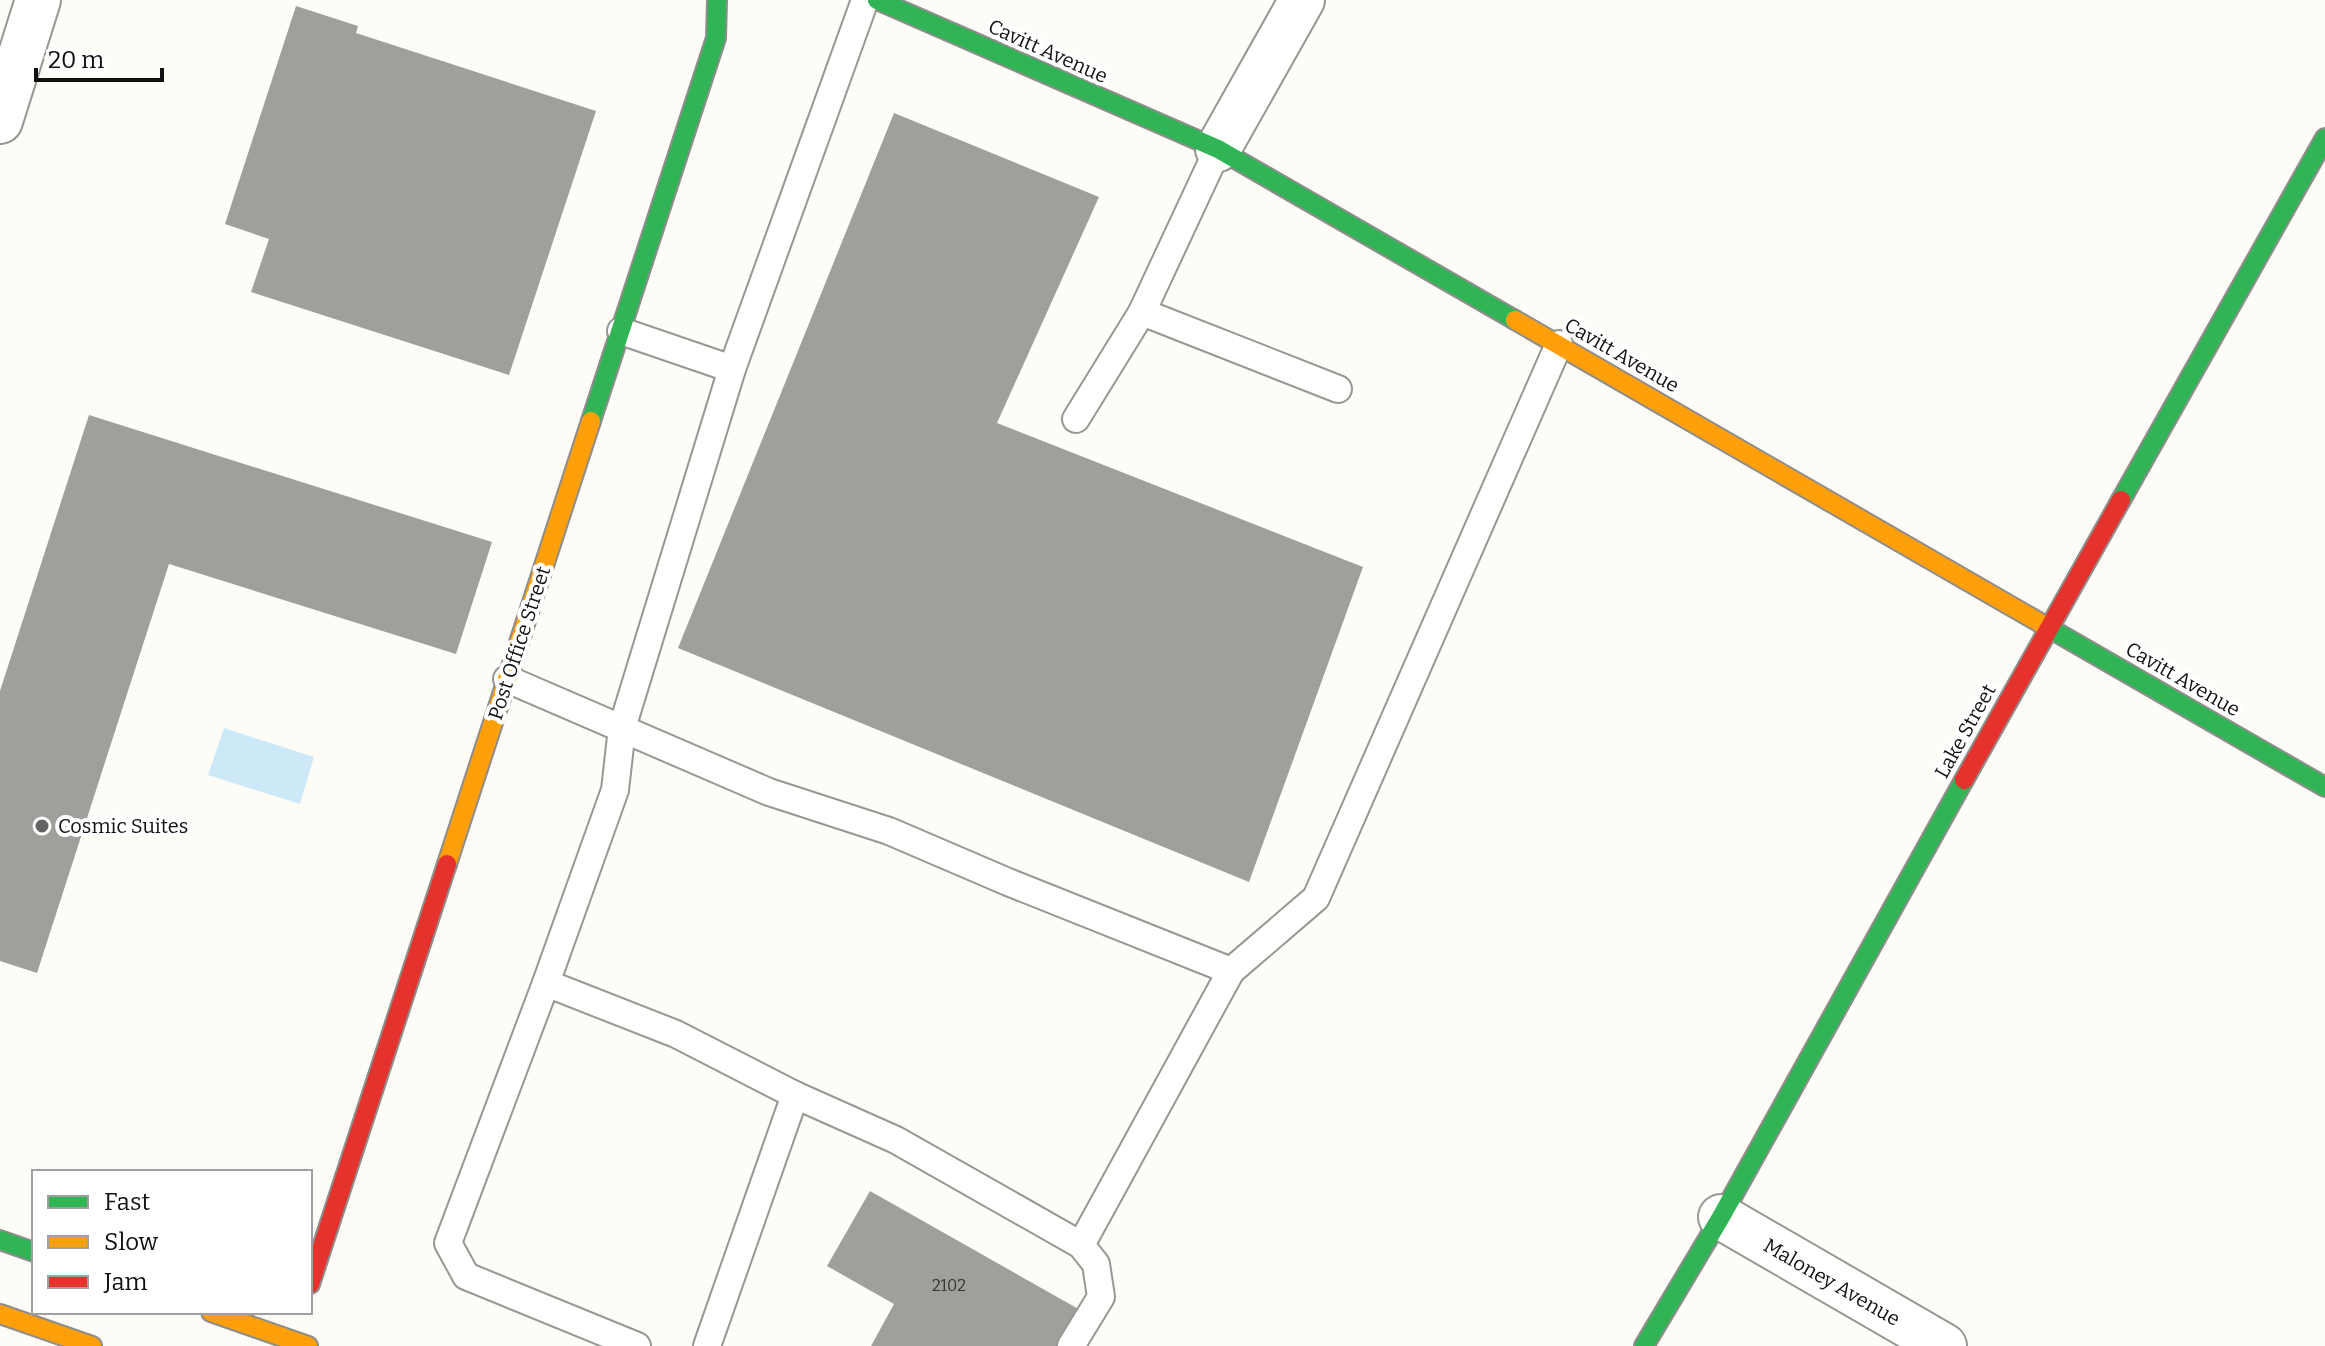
<svg xmlns="http://www.w3.org/2000/svg" width="2325" height="1346" font-family="Bitter,serif">
	<style>
		.water { fill: #cde8f7 }
		.building { fill: #a19f9c }
		.lines { fill: none; stroke-linecap: round; stroke-linejoin: round }
		.lane-casing { stroke: #979795; stroke-width: 30 }
		.street-casing { stroke: #979795; stroke-width: 48 }
		.fast-casing { stroke: #8e8d8b; stroke-width: 22 }
		.slow-casing { stroke: #8e8d8b; stroke-width: 22 }
		.jam-casing { stroke: #8e8d8b; stroke-width: 22 }
		.lane { stroke: #fffffe; stroke-width: 26 }
		.street { stroke: #fffffe; stroke-width: 44 }
		.fast { stroke: #30b455; stroke-width: 18 }
		.slow { stroke: #ff9f0a; stroke-width: 18 }
		.jam { stroke: #e5322d; stroke-width: 18 }
		.poi-dot { fill: #646362; stroke: #fff; stroke-width: 3 }
		.labels { text-anchor: middle; stroke-width: 8; stroke-linejoin: round; paint-order: stroke }
		.number-label { font-size: 16px; fill: #353434 }
		.street-label { font-size: 20px; fill: #111; stroke: #fff }
		.poi-label { font-size: 20px; fill: #111; stroke: #fff; text-anchor: start }
	</style>
	<rect width="100%" height="100%" fill="#fdfcf7"/>
	<!-- water -->
	<path class="water" d="M224 728 314 757 300 804 208 775Z"/>
	<!-- building -->
	<g class="building">
		<path d="M296 6 358 26 356 33 596 111 509 375 251 292 269 239 225 224Z"/>
		<path d="M894 113 1099 197 997 423 1363 567 1249 882 678 648Z"/>
		<path d="M89 415 492 542 456 654 169 564 37 973 0 961V691Z"/>
		<path d="M870 1191 1082 1311 1062 1346H871L894 1304 827 1266Z"/>
	</g>
	<g class="lines">
		<defs>
			<g id="lane">
				<path d="M1218 149 1142 312 1338 389"/>
				<path d="M621 331 732 369"/>
				<path d="M1076 419 1142 312"/>
				<path d="M507 679 769 792 889 831 1008 882 1231 971 1316 898 1559 344"/>
				<path d="M546 983 676 1034 795 1095 896 1140 1081 1245 1231 971"/>
				<path d="M637 1346 466 1276 448 1243 546 983 615 790 622 728 732 369 865 0"/>
				<path d="M707 1346 795 1095"/>
				<path d="M1071 1346 1101 1297 1096 1264 1081 1245"/>
			</g>
			<g id="street">
				<path d="M0 121 38 0"/>
				<path d="M1218 149 1302 0"/>
				<path d="M1721 1217 1944 1346"/>
			</g>
			<g id="fast">
				<path d="M877 0 1218 149 1515 320"/>
				<path d="M591 421 716 38 717 0"/>
				<path d="M2121 500 2325 138"/>
				<path d="M2049 628 2325 787"/>
				<path d="M0 1240 34 1252"/>
				<path d="M1644 1346 1721 1217 1964 780"/>
			</g>
			<g id="slow">
				<path d="M1515 320 2049 628"/>
				<path d="M447 864 591 421"/>
				<path d="M211 1312 308 1346"/>
				<path d="M0 1314 92 1346"/>
			</g>
			<g id="jam">
				<path d="M1964 780 2121 500"/>
				<path d="M310 1284 447 864"/>
			</g>
		</defs>
		<!-- lane casing -->
		<use href="#lane" class="lane-casing"/>
		<!-- street casing -->
		<use href="#street" class="street-casing"/>
		<!-- fast casing -->
		<use href="#fast" class="fast-casing"/>
		<!-- slow casing -->
		<use href="#slow" class="slow-casing"/>
		<!-- jam casing -->
		<use href="#jam" class="jam-casing"/>
		<!-- lane -->
		<use href="#lane" class="lane"/>
		<!-- street -->
		<use href="#street" class="street"/>
		<!-- fast -->
		<use href="#fast" class="fast"/>
		<!-- slow -->
		<use href="#slow" class="slow"/>
		<!-- jam -->
		<use href="#jam" class="jam"/>
	</g>
	<!-- markers -->
	<circle class="poi-dot" cx="42" cy="826" r="8"/>
	<g class="labels">
		<!-- number labels -->
		<g class="number-label">
			<text x="949" y="1291">2102</text>
		</g>
		<!-- street labels -->
		<g class="street-label">
			<text transform="translate(1048 51) rotate(24)" y="7">Cavitt Avenue</text>
			<text transform="translate(1622 355) rotate(30)" y="7">Cavitt Avenue</text>
			<text transform="translate(519 643) rotate(-72)" y="7">Post Office Street</text>
			<text transform="translate(2183 679) rotate(30)" y="7">Cavitt Avenue</text>
			<text transform="translate(1965 731) rotate(-61)" y="7">Lake Street</text>
			<text transform="translate(1832 1282) rotate(30)" y="7">Maloney Avenue</text>
		</g>
		<!-- poi labels -->
		<g class="poi-label">
			<text x="58" y="833">Cosmic Suites</text>
		</g>
	</g>
	<!-- legend -->
	<rect x="32" y="1170" width="280" height="144" fill="#ffffff" stroke="#a0a0a0" stroke-width="2"/>
	<rect x="48" y="1196" width="40" height="12" fill="#30b455" stroke="#a0a0a0" stroke-width="2"/>
	<text x="104" y="1210" font-size="24" fill="#111111">Fast</text>
	<rect x="48" y="1236" width="40" height="12" fill="#ff9f0a" stroke="#a0a0a0" stroke-width="2"/>
	<text x="104" y="1250" font-size="24" fill="#111111">Slow</text>
	<rect x="48" y="1276" width="40" height="12" fill="#e5322d" stroke="#a0a0a0" stroke-width="2"/>
	<text x="104" y="1290" font-size="24" fill="#111111">Jam</text>
	<!-- scale -->
	<path d="M36 68v12h126v-12" fill="none" stroke="#111111" stroke-width="4"/>
	<text x="48" y="68" font-size="24" fill="#111111" stroke="#ffffff" stroke-width="6" paint-order="stroke">20 m</text>
</svg>
